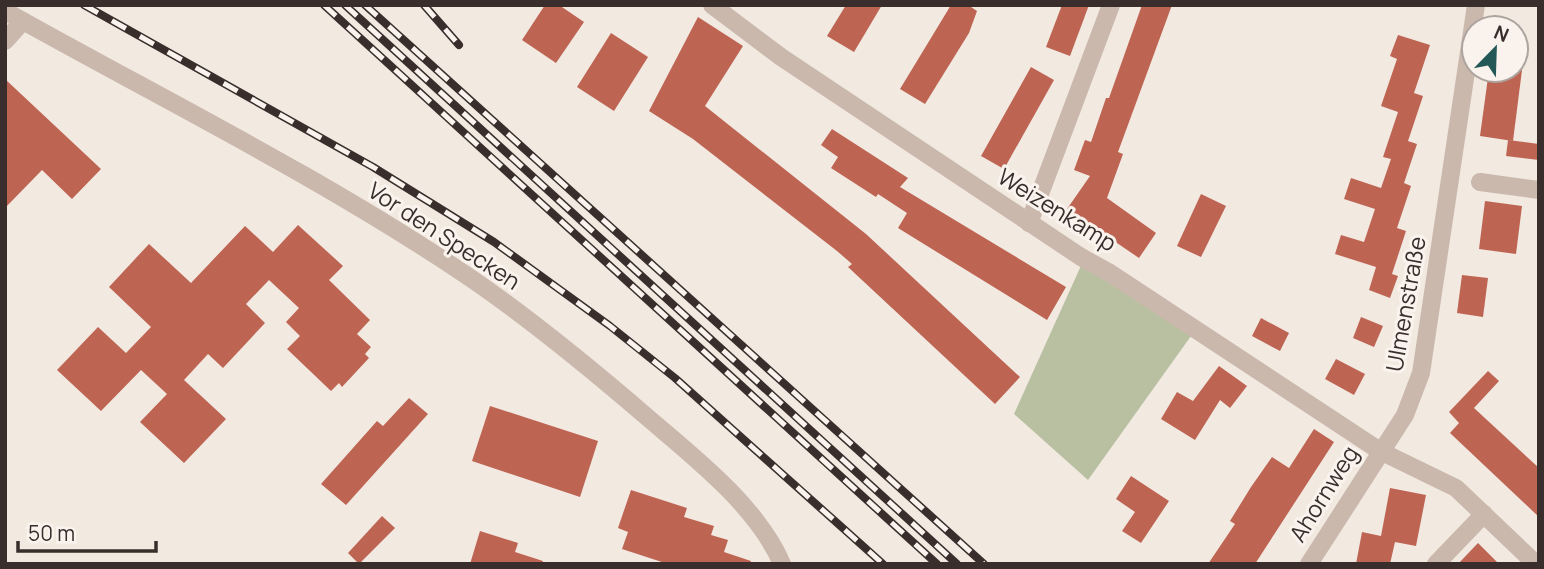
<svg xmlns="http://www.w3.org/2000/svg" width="1544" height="569" font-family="Manrope,sans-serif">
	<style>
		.green { fill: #b9c0a2 }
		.building { fill: #be6453 }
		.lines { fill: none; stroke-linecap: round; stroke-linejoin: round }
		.street { stroke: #cab8ad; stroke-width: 18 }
		.rail-casing { stroke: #392e2b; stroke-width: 8 }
		.rail { stroke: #faf3ed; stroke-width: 5; stroke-dasharray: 16; stroke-linecap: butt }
		.labels { text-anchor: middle; stroke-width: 6; stroke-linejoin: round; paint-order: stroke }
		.street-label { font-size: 23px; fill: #392e2b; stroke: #faf3ed }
	</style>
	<rect width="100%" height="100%" fill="#f2e9e1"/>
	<!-- green -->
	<path class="green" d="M1084 259 1191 336 1088 480 1014 414Z"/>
	<!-- building -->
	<g class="building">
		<path d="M545 5H559L584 22 556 63 522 40Z"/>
		<path d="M846 5H882L854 52 827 36Z"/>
		<path d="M951 5H968L977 11 969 33 925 104 900 89Z"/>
		<path d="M1062 5H1089L1070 56 1046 47Z"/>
		<path d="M1142 5H1172L1118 152 1123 154 1107 198 1156 233 1139 258 1067 209 1090 176 1074 170 1085 140 1091 142 1106 98H1109Z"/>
		<path d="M698 17 743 46 705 106 866 234 1020 377 995 404 848 267 852 264 837 251 693 139 649 111Z"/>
		<path d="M611 33 648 57 614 111 577 87Z"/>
		<path d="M1398 35 1430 45 1414 93 1423 96 1408 141 1417 144 1404 183 1411 186 1397 228 1406 231 1392 274 1398 276 1390 298 1369 290 1376 267 1335 254 1341 235 1364 242 1375 209 1344 199 1351 178 1381 188 1391 159 1383 157 1398 112 1381 106 1397 59 1390 56Z"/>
		<path d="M1031 67 1054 80 1004 169 981 156Z"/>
		<path d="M1489 70H1522L1513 141 1480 136Z"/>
		<path d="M5 79 101 169 72 199 42 170 5 208Z"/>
		<path d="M832 129 908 178 900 187 1066 287 1047 320 898 228 907 213 878 194 876 197 831 168 838 157 821 145Z"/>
		<path d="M1508 140 1539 144V160L1506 156Z"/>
		<path d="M1201 194 1226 206 1201 257 1177 246Z"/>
		<path d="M1485 201 1522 206 1516 254 1479 249Z"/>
		<path d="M298 225 343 266 329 280 370 320 357 334 371 347 365 354 369 358 342 387 339 383 331 391 287 349 300 336 286 322 299 308 269 280 246 304 265 323 223 368 208 354 184 380 226 419 184 463 140 422 167 394 141 370 101 411 57 370 98 327 126 353 151 327 109 287 149 244 191 283 245 226 273 252Z"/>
		<path d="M1462 275 1488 278 1483 317 1457 313Z"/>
		<path d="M1361 317 1383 326 1374 347 1353 338Z"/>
		<path d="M1261 318 1289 333 1280 351 1252 336Z"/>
		<path d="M1336 359 1365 374 1354 395 1325 379Z"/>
		<path d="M1219 366 1247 386 1230 408 1220 400 1195 440 1161 419 1177 392 1193 401Z"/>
		<path d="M1488 371 1499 381 1474 408 1539 468V517L1450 433 1459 423 1449 412Z"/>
		<path d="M409 398 428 414 346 505 321 484 377 421 383 426Z"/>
		<path d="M490 406 598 441 580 497 472 461Z"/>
		<path d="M1314 429 1334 442 1255 564H1208L1235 524 1230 521 1251 487 1272 457 1289 468Z"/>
		<path d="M1131 476 1169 501 1141 543 1122 531 1135 512 1116 499Z"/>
		<path d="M1390 488 1426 495 1416 546 1395 542 1390 564H1356L1362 532 1381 536Z"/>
		<path d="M631 490 687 508 684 517 714 526 711 535 728 540 724 552 751 561 750 564H668L622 549 628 532 618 528Z"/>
		<path d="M382 516 395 528 359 564 348 553Z"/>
		<path d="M480 531 518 543 515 552 543 561 542 564H470Z"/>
		<path d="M1478 543 1499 564H1458Z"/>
	</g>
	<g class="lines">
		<!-- street -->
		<g class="street">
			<path d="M712 5 781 57 1081 257 1110 273 1380 451 1456 488 1536 564"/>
			<path d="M5 11C160 98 321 177 469 277 532 320 590 368 647 417 694 457 758 507 782 564"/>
			<path d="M5 41 23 21"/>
			<path d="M1480 182 1539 190"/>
			<path d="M1029 223 1111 5"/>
			<path d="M1309 564 1405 415 1421 373 1476 5"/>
			<path d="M1436 564 1484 514"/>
		</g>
		<defs>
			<g id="rail">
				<path d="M84 5 373 167 494 242 610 326 675 378 883 564"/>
				<path d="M324 5 937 564"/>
				<path d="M345 5 957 564"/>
				<path d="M365 5 984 564"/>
				<path d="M424 5 459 45"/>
			</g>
		</defs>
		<!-- rail casing -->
		<use href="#rail" class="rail-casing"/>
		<!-- rail -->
		<use href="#rail" class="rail"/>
	</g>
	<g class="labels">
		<!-- street labels -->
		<g class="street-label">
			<text transform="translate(1057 210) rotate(32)" y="8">Weizenkamp</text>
			<text transform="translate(444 236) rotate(33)" y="8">Vor den Specken</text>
			<text transform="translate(1406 304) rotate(-80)" y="8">Ulmenstraße</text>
			<text transform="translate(1324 494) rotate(-58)" y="8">Ahornweg</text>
		</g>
	</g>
	<!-- border -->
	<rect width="1544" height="569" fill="none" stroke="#392e2b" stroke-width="14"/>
	<!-- north arrow -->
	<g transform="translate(1495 49) rotate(23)"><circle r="33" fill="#faf3ed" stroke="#ada49f" stroke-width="2"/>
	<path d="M0-5L12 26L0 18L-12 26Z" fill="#235857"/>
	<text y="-10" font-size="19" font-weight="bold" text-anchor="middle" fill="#392e2b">N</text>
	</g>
	<!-- scale -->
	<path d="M18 541v10h138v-10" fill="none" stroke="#392e2b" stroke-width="3.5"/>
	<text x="28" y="541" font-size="21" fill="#392e2b" stroke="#faf3ed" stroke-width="5" paint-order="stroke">50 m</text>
</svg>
